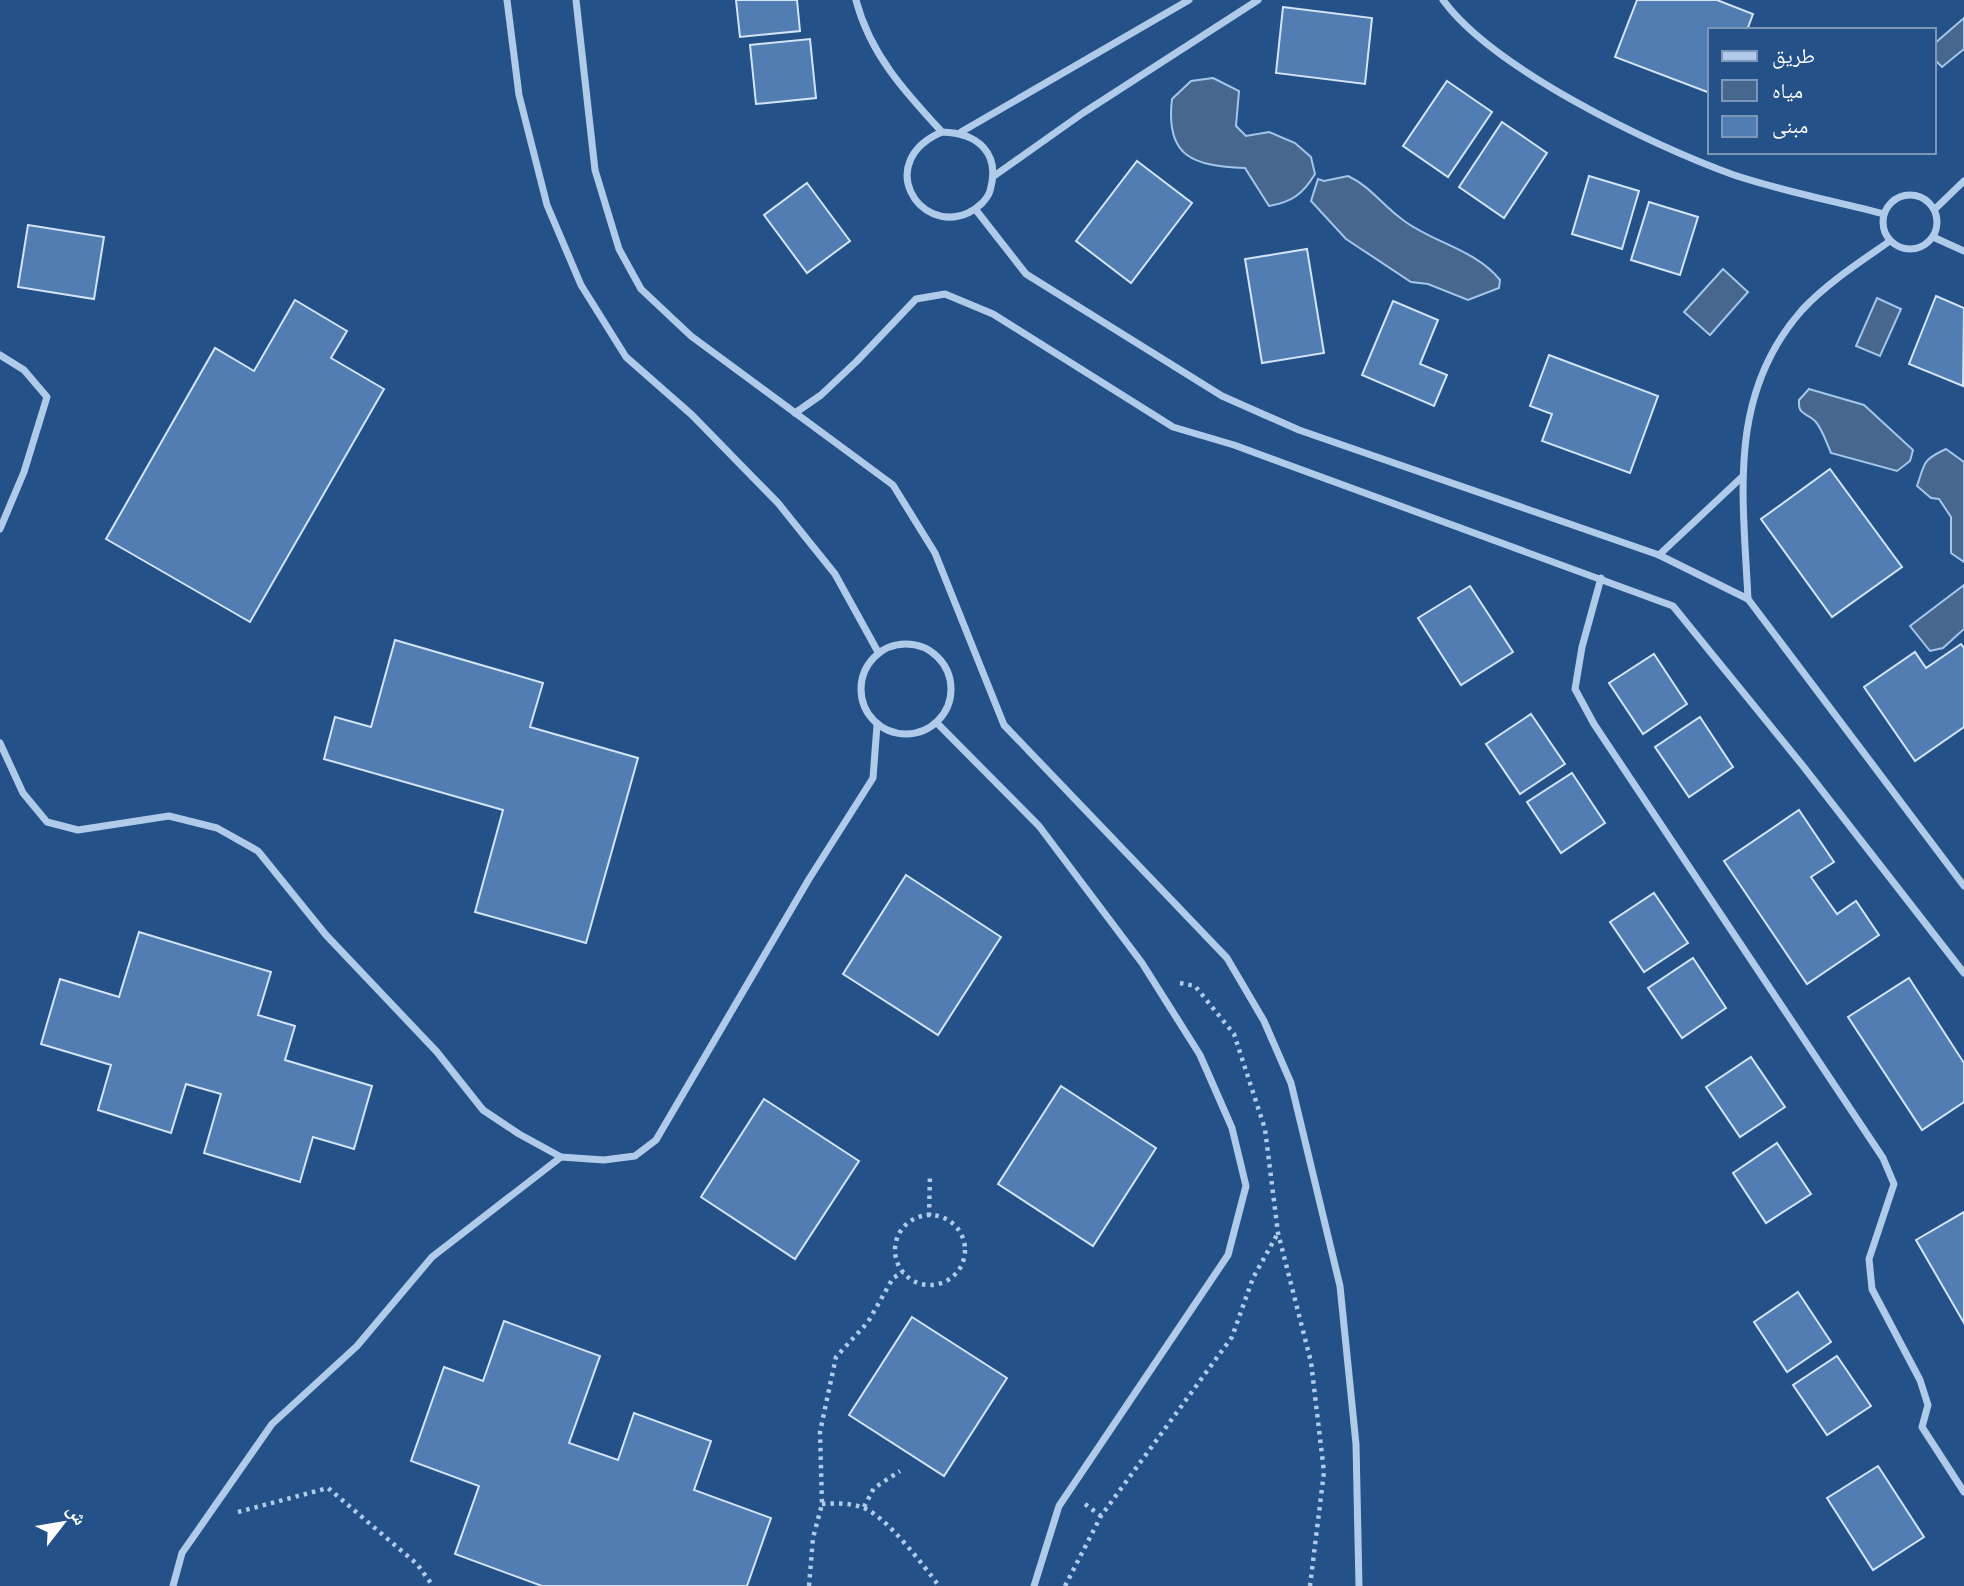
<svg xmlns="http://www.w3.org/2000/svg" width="1964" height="1586" font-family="'Archivo Narrow','Noto Naskh Arabic',sans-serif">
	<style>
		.water { fill: #47678e; stroke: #a4c6ea; stroke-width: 2 }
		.building { fill: #517db2; stroke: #d4e4f7; stroke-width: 2 }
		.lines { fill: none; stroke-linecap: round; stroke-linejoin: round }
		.path { stroke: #b0cbe9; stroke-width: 4.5; stroke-dasharray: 3.5 5; stroke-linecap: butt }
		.minor { stroke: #b0cbe9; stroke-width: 7 }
	</style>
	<rect width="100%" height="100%" fill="#245188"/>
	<!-- water -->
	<g class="water">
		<path d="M1964 18V49L1942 67 1934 59V44Z"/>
		<path d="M1213 78 1239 91 1236 126 1246 136 1269 132 1295 143 1311 157 1315 174C1303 194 1292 202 1269 206L1245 168C1193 166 1165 157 1172 99L1191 81Z"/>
		<path d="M1348 176C1370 186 1383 206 1403 220 1433 243 1475 249 1500 280L1499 288 1468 300 1428 284 1411 282 1346 239 1311 201 1318 179 1324 181Z"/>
		<path d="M1723 269 1748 292 1710 335 1684 312Z"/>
		<path d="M1877 298 1901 309 1880 356 1856 346Z"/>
		<path d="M1809 389 1864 405 1913 450 1910 461 1897 471 1831 453C1827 444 1822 428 1815 421 1806 412 1798 416 1799 400Z"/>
		<path d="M1946 449 1964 462V562L1951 553V517L1939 499 1931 498 1917 486C1925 463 1922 460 1946 449Z"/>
		<path d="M1964 585V629L1943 648 1930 651 1910 626Z"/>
	</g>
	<!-- building -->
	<g class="building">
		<path d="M736 0H797L800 31 740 37Z"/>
		<path d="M1637 0H1717L1753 14 1747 30H1710V93L1615 57Z"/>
		<path d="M1283 7 1372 18 1365 84 1276 73Z"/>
		<path d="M810 39 816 98 756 104 750 45Z"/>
		<path d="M1447 81 1492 112 1448 177 1403 146Z"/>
		<path d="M1502 122 1547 153 1504 218 1459 187Z"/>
		<path d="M1137 161 1192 203 1131 283 1076 241Z"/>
		<path d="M1589 176 1639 191 1622 249 1572 234Z"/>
		<path d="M807 183 850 241 807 273 764 215Z"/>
		<path d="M1649 202 1698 217 1680 275 1631 260Z"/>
		<path d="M28 225 104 237 94 299 18 287Z"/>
		<path d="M1307 249 1324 353 1262 363 1245 259Z"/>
		<path d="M1936 296 1964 308 1963 386 1909 364Z"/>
		<path d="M295 300 347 331 331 358 384 389 250 622 106 539 215 348 254 371Z"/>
		<path d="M1393 301 1438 320 1420 364 1447 375 1434 406 1362 375Z"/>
		<path d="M1549 355 1658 396 1630 473 1542 441 1552 414 1530 406Z"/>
		<path d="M1830 469 1902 567 1832 617 1761 519Z"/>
		<path d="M1470 586 1513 652 1461 685 1418 618Z"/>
		<path d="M395 640 543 683 530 727 638 758 586 943 475 912 503 810 324 759 335 717 371 727Z"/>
		<path d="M1961 644 1964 648V727L1915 761 1864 687 1915 652 1926 668Z"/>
		<path d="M1654 654 1687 704 1643 734 1609 683Z"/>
		<path d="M1531 714 1565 764 1520 794 1486 744Z"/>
		<path d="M1700 717 1733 767 1689 797 1655 747Z"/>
		<path d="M1572 773 1605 823 1561 853 1527 802Z"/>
		<path d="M1799 810 1834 862 1811 877 1837 914 1856 901 1879 935 1807 984 1724 861Z"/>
		<path d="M906 875 1001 937 938 1035 843 974Z"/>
		<path d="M1654 893 1688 943 1644 972 1610 922Z"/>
		<path d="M139 932 271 972 258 1015 295 1026 285 1060 372 1086 354 1149 313 1137 300 1182 204 1153 221 1094 186 1084 171 1133 98 1110 111 1065 41 1044 60 979 119 997Z"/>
		<path d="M1693 958 1726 1008 1682 1038 1648 988Z"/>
		<path d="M1909 978 1964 1063V1102L1922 1130 1848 1017Z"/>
		<path d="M1751 1057 1785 1107 1740 1137 1706 1087Z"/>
		<path d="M1061 1086 1156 1148 1093 1246 998 1184Z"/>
		<path d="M764 1099 859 1161 795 1259 701 1197Z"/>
		<path d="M1777 1143 1811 1194 1766 1223 1733 1173Z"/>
		<path d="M1964 1212V1323L1916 1240Z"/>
		<path d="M1798 1292 1831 1342 1787 1372 1754 1322Z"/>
		<path d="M912 1317 1007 1378 944 1476 849 1415Z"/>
		<path d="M504 1321 600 1356 569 1443 618 1460 634 1413 711 1441 694 1490 771 1518 747 1586H542L455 1554 479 1486 411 1461 444 1367 483 1381Z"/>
		<path d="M1837 1356 1871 1406 1827 1435 1793 1385Z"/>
		<path d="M1878 1466 1924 1537 1873 1570 1827 1498Z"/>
	</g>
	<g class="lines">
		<!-- path -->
		<g class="path">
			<path d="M1180 983 1195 986 1234 1034 1265 1129 1278 1233 1311 1362 1324 1472 1310 1586"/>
			<circle cx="930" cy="1250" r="35"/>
			<path d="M929 1216 930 1175"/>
			<path d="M822 1504C835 1503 849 1503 861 1507 884 1513 924 1566 939 1586"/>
			<path d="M1085 1504 1101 1516"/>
			<path d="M864 1507 874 1488 900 1471"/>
			<path d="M238 1512 328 1488 417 1564 433 1586"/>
			<path d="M809 1586 813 1538 822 1504 820 1432 836 1357 868 1322 893 1278 903 1272"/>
			<path d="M1065 1586 1101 1516 1232 1337 1253 1278 1278 1233"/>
		</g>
		<!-- minor -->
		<g class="minor">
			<path d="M507 0 519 95 547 205 581 285 626 357 692 415 778 503 835 574 878 652"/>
			<path d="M576 0 595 170 619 249 641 289 691 336 893 485 935 553 1004 725 1227 958 1264 1021 1291 1083 1340 1286 1356 1444 1359 1586"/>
			<path d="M856 0C870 54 905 92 942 132 978 133 1001 153 990 191 987 200 977 209 968 213 918 235 874 161 942 132"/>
			<path d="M1443 0C1493 69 1653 146 1734 175 1782 191 1834 201 1884 214"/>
			<path d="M961 132 1189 0"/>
			<path d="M994 176 1083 113 1258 0"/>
			<circle cx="1910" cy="222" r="27"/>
			<path d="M1935 209 1964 181"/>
			<path d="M976 210 1026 274 1222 396 1299 430 1659 555 1748 599 1964 886"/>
			<path d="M1933 237 1964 251"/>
			<path d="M0 355 24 370 47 397 24 472 0 529"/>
			<path d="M795 413 821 395 857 361 916 299 945 294 993 314 1173 427 1234 445 1673 606 1803 766 1964 973"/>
			<path d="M1659 555 1742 477"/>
			<path d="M1601 578 1582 647 1575 689 1594 724 1883 1158 1894 1184 1869 1259 1872 1289 1920 1380 1928 1405 1922 1427 1964 1492"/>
			<path d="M1748 599C1743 495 1727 395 1802 310 1827 283 1860 262 1890 241"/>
			<circle cx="906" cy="689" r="45"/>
			<path d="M937 723 1039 826 1142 963 1200 1055 1232 1128 1246 1186 1228 1255 1059 1506 1034 1586"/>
			<path d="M0 743 23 793 47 822 78 830 169 816 217 828 258 851 326 935 437 1052 483 1110 519 1134 561 1157 604 1160 635 1156 656 1140 809 879 873 778 877 725"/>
			<path d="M173 1586 182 1553 272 1424 357 1346 432 1257 561 1157"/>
		</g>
	</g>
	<!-- legend -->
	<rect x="1708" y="28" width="228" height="126" fill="#245188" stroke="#7c97b8" stroke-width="2"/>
	<rect x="1722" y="51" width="35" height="10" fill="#b0cbe9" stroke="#7c97b8" stroke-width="2"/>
	<text x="1772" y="63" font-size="21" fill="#ffffff">طريق</text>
	<rect x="1722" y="80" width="35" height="21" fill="#47678e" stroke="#7c97b8" stroke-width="2"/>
	<text x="1772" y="98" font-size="21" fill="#ffffff">مياه</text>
	<rect x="1722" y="116" width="35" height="21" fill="#517db2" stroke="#7c97b8" stroke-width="2"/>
	<text x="1772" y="133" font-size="21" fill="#ffffff">مبنى</text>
	<!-- north arrow -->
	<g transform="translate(63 1523) rotate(59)" stroke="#245188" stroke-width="5" paint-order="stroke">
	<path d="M0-5L12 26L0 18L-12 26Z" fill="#ffffff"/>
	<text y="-10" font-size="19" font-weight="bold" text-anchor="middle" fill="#ffffff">ش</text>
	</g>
</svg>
